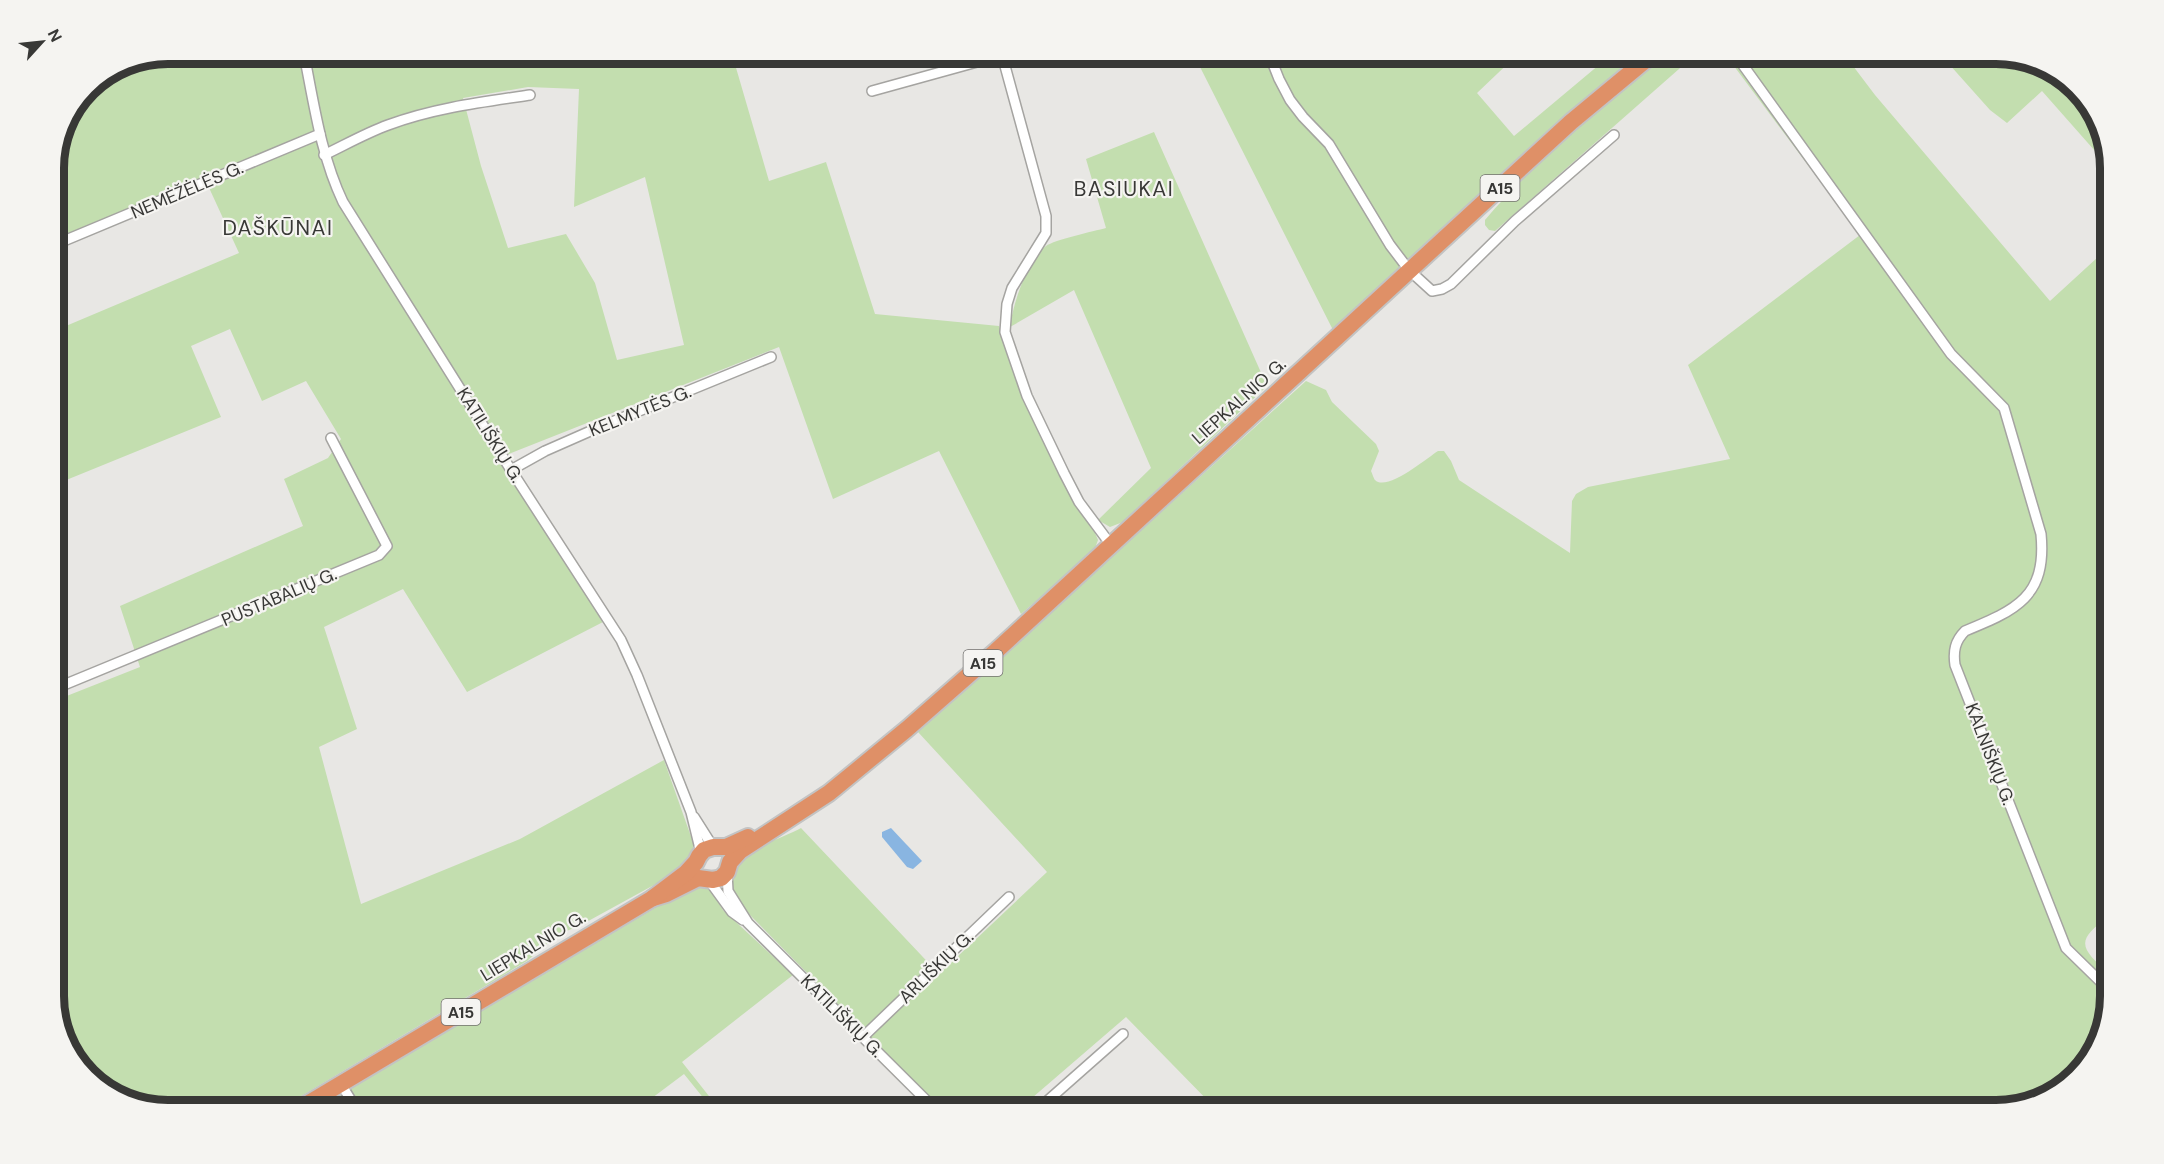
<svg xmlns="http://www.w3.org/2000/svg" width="2164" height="1164" font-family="'DM Sans',sans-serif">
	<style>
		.green { fill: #c3deaf; fill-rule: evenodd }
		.water { fill: #89b5e1 }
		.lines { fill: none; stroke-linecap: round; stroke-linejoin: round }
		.minor-casing { stroke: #a5a4a1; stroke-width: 12 }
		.trunk-casing { stroke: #c3c3c3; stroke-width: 20 }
		.minor { stroke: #fff; stroke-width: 9 }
		.trunk { stroke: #df9067; stroke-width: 16 }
		.labels { text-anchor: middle; stroke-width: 4.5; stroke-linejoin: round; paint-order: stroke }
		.shield { fill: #f5f4f1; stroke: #71706e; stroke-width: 1.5 }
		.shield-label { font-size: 16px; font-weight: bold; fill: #383836 }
		.street-label { font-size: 18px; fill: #383836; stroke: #f5f4f1 }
		.quarter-label { font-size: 21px; letter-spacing: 1.5px; fill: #383836; stroke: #f5f4f1 }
		.rim { fill: none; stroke: #383836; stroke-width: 8 }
	</style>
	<rect width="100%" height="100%" fill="#e8e7e4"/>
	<!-- green -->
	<g class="green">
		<path d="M168 54H299L320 158 333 194 603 622 467 692 403 589 324 627 357 729 319 747 361 904 520 839 664 760 695 848 694 854 685 868 581 925 557 935 527 961 278 1110H168L117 1098 73 1060 54 1004V701L140 667 120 606 303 526 284 479 328 458 341 439 306 381 262 401 230 329 191 346 221 417 54 485V416L66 411 54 388V331L239 253 205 179 58 239 54 232V161L88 87 125 63Z"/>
		<path d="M309 54H732L769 181 826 162 875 314 999 326 1026 403 1066 485 1095 533 1098 540 1094 551 1021 614 939 451 833 499 779 347 506 455 340 188 331 163ZM528 87 579 89 574 207 645 177 684 345 617 360 595 283 566 234 508 248 481 166 463 98Z"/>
		<path d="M1230 54H1518L1477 93 1514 136 1612 54H1638L1545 133 1333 330 1199 65Z"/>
		<path d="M1668 54H1696L1495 231 1489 230 1485 225V220C1538 157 1604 106 1668 54Z"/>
		<path d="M1725 54H1844L1875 95 2050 301 2110 246V915C2074 942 2080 947 2110 975V996L2098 1047 2059 1091 1996 1110H1217L1126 1017 1018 1110H942L743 908C740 903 735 897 733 892 718 854 779 841 801 828L939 974 1047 872 918 732 1306 381 1326 390 1332 402 1376 444 1379 451 1371 471C1372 473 1374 479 1375 480 1387 492 1427 458 1438 451H1444L1451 461 1459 480 1570 553 1572 501 1576 494 1588 487 1730 459 1688 365 1860 235Z"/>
		<path d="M1940 54H1996L2047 66 2091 105 2110 161V168L2042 91 2007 123 1990 110Z"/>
		<path d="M1154 132 1267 386 1123 522 1110 527 1098 520 1151 468 1074 290 1010 327C1013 304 1027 260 1046 246 1054 240 1094 231 1106 228L1086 159Z"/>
		<path d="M694 885 709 888 723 910 793 975 682 1062 720 1110H692L705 1100 684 1074 636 1110H313Z"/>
	</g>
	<!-- water -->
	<path class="water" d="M891 828 922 861 913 869 907 867 882 837V832Z"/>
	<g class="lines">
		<defs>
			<g id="minor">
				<path d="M304 54C314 104 321 156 343 202L511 470 621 640 637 675 691 812 701 853"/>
				<path d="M1269 54 1279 79 1290 100 1303 117 1329 144 1390 245 1409 270 1432 291 1442 289 1451 284 1515 221 1614 135"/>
				<path d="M1735 54 1951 354 2004 408 2041 534C2047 597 2016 610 1965 631 1955 641 1953 651 1955 665L2066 948 2110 991"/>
				<path d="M1002 55 1046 216V233L1012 288 1007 304 1005 332 1027 396 1064 473 1079 502 1111 545"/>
				<path d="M872 91 1006 54"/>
				<path d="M324 155C345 145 366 133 388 125 434 108 482 102 530 95"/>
				<path d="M54 245 320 134"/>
				<path d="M511 470 545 451 595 429 771 357"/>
				<path d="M54 689 379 555 387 546 331 438"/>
				<path d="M694 817 713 847"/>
				<path d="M727 872 728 891 748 923 936 1110"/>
				<path d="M708 879 732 912 743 920"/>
				<path d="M863 1037 1009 897"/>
				<path d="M341 1084 357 1110"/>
				<path d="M1037 1110 1123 1034"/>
			</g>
			<g id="trunk">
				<path d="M653 898 666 894 698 878 713 880 721 878 727 872 730 862 740 851 829 793 907 729 996 651 1571 122 1653 54"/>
				<path d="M297 1110 653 898 686 873 696 862 699 856 704 850 713 847H726L748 837"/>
			</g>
		</defs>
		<!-- minor casing -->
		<use href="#minor" class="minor-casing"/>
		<!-- trunk casing -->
		<use href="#trunk" class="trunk-casing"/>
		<!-- minor -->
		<use href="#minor" class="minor"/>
		<!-- trunk -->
		<use href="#trunk" class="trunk"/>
	</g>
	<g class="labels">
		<!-- shield labels -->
		<g class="shield">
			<rect x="1480.5" y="175" width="39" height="26" rx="4.5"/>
			<rect x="963.5" y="650" width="39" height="26" rx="4.5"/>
			<rect x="441.5" y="999" width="39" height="26" rx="4.5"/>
		</g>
		<g class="shield-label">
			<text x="1500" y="194">A15</text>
			<text x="983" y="669">A15</text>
			<text x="461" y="1018">A15</text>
		</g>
		<!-- street labels -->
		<g class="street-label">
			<text transform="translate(187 190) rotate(-23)" y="6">NEMĖŽĖLĖS G.</text>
			<text transform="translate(1239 401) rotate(-42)" y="6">LIEPKALNIO G.</text>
			<text transform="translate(640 411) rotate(-22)" y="6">KELMYTĖS G.</text>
			<text transform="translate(490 435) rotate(58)" y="6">KATILIŠKIŲ G.</text>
			<text transform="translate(279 597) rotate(-23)" y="6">PUSTABALIŲ G.</text>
			<text transform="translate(1990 754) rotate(69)" y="6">KALNIŠKIŲ G.</text>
			<text transform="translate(533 946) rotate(-31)" y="6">LIEPKALNIO G.</text>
			<text transform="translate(936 967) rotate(-44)" y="6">ARLIŠKIŲ G.</text>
			<text transform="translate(842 1016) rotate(45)" y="6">KATILIŠKIŲ G.</text>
		</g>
		<!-- quarter labels -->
		<g class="quarter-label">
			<text x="1124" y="196">BASIUKAI</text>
			<text x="278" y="235">DAŠKŪNAI</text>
		</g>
	</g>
	<!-- crop -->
	<path d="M0 0H2164V1164H0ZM168 64H1996A104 104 0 0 1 2100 168V996A104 104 0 0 1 1996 1100H168A104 104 0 0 1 64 996V168A104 104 0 0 1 168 64Z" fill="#f5f4f1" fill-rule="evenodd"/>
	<path class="rim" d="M168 64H1996A104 104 0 0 1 2100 168V996A104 104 0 0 1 1996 1100H168A104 104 0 0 1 64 996V168A104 104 0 0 1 168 64Z"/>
	<!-- north arrow -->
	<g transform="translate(42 42) rotate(63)" stroke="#f5f4f1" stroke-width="4.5" paint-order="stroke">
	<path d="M0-4.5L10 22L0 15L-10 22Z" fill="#383836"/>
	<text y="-9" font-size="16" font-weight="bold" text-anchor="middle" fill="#383836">N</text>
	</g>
</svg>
